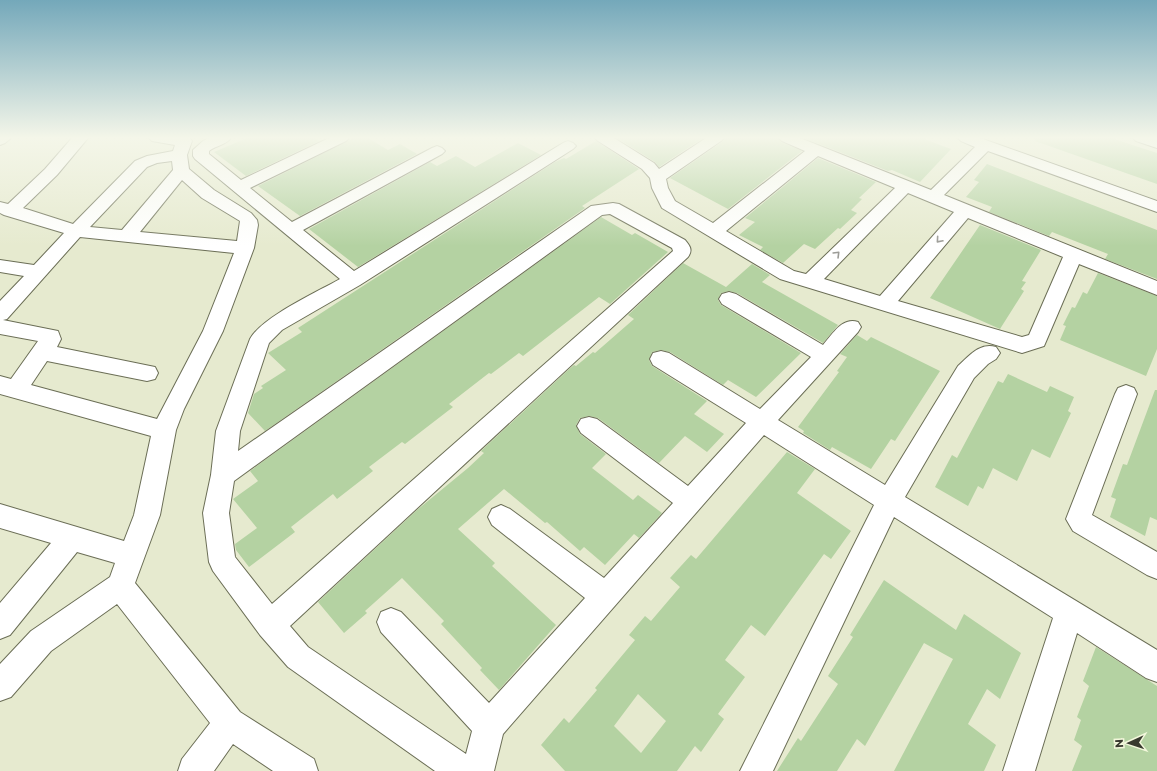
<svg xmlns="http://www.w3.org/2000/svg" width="1157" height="771" font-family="Montserrat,sans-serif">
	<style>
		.building { fill: #b4d2a2; fill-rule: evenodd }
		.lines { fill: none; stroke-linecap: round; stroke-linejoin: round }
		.minor-casing { stroke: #6b6e56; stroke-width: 2 }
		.minor { fill: #fff; fill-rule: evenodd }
		.oneway { stroke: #9c9c97 }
	</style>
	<rect width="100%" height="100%" fill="#e6eacf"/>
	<!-- building -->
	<g class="building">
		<path d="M247 138H315L319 141 246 176 214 152Z"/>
		<path d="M354 138H368L388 150 400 144 417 154 300 216 258 186Z"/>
		<path d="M617 138H703L659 167 655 162Z"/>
		<path d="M726 138H778L781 142 802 151 728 209 670 178 722 142Z"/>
		<path d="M804 138H921L951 149 920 182 892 170 888 171Z"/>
		<path d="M1035 138H1111L1157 153V184L1035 141Z"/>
		<path d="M596 141 639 169 582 206 585 208 265 431 248 413 254 394 263 388 261 386 286 370 268 353 302 332 298 328 555 162 564 158 566 159Z"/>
		<path d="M518 143 541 155 358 267 309 229 430 162 437 166 456 156 475 167Z"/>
		<path d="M818 158 876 182 859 198 862 199 851 210 857 213 840 229 838 228 815 249 804 244 783 263 760 250 763 247 739 235 755 222 745 218Z"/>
		<path d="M987 164 1157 230V279L1105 259 1108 254 1052 232 1049 236 989 212 992 207 966 197 979 182 974 180Z"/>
		<path d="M601 217 632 235 635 233 668 252 610 304 599 297 523 356 519 353 491 374 489 373 449 404 453 407 405 444 402 442 369 467 373 471 337 499 333 494 291 527 295 532 249 567 236 550 235 544 257 528 233 499 258 481 250 471Z"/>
		<path d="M980 225 1041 250 1022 281 1026 282 1021 289 1024 291 1000 329 930 298Z"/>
		<path d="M683 263 726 287 752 264 770 275 762 282 838 325 823 343 737 293 729 291 721 293 718 300 721 305 801 353 756 397 728 380 723 385 670 352 661 350 652 352 649 360 652 366 707 401 694 414 724 434 707 452 685 436 659 463 598 418 589 416 580 418 576 425 580 434 606 454 592 468 633 500 638 495 662 513 639 538 634 534 605 565 584 547 580 551 547 522 545 523 504 489 458 529 495 563 492 566 556 625 499 690 480 670 482 668 441 624 444 621 402 578 365 611 367 613 344 633 318 602 417 510 468 468 484 453 481 451 567 371 574 365 576 366 593 352 595 353 634 319 628 315Z"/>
		<path d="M1098 273 1157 296V349L1146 376 1060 340 1066 326 1063 325 1072 307 1075 308 1083 292 1087 294Z"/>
		<path d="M857 335 867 341 871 337 940 371 895 441 891 439 871 469 832 447 830 450 803 433 804 431 798 427 839 372 837 371 847 357 840 354Z"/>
		<path d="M1008 374 1047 392 1050 386 1074 397 1068 411 1071 413 1050 458 1032 449 1017 481 993 468 983 489 978 486 968 506 935 487 952 455 957 458 998 381 1003 383Z"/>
		<path d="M1155 390H1157V520L1150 517 1145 536 1110 517 1116 499 1111 497 1123 464 1127 465Z"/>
		<path d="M787 452 815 469 797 493 851 531 831 559 824 554 765 636 751 625 725 660 745 677 718 714 724 719 701 752 695 746 677 771H565L541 745 564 718 569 723 597 690 595 688 635 640 629 635 645 616 651 621 680 587 670 578 691 555 696 559ZM638 694 666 721 641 753 614 726Z"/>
		<path d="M884 580 956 630 964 614 1021 653 1000 699 987 689 968 724 996 745 984 771H894L953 659 924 643 865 746 857 739 837 771H777L798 738 801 741 838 684 828 676 853 637 850 635Z"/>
		<path d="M1096 647 1157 686V771H1072L1082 746 1074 740 1081 720 1077 717 1089 686 1083 681Z"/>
	</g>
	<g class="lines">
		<defs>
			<g id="minor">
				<path d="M0 138H11L5 143 0 145Z"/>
				<path d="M72 138H88L57 175 23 208 73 224 135 161 147 156 173 151 175 145 152 141 149 138H190L192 141 187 155 189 169 214 190 251 213 257 220 258 225 254 248 223 331 184 409 176 430 160 515 135 583 240 712 314 759 318 771H273L233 744 214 771H178L182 759 210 723 117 604 51 651 11 697 0 701V664L31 631 110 577 115 563 77 552 10 635 0 639V603L51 543 0 528V504L124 541 134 515 151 436 0 394V376L11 379 38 341 0 334V301L24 276 0 272V260L34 265 64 233 4 215 0 213V202L8 204 45 169ZM172 161 173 170 122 230 90 227 147 167 157 163ZM182 180 202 198 240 221 237 241 140 232ZM80 237 234 253 203 331 157 419 31 385 47 361 147 381 155 379 158 373 155 367 57 347 61 339 58 331 3 320 7 319Z"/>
				<path d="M209 138H231C226 145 215 146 209 151V154L241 180 329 138H349L346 141 250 188 292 222 432 148 437 146 442 148 445 151 442 154 303 230 354 271 563 143 568 141 573 143 576 146 573 149 360 285 282 330 269 343 240 431 238 451 591 206 613 203 619 204 685 240C690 246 693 250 688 257L290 626 308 647 466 754 472 731 381 632 377 622 381 612 391 608 401 612 489 703 585 598 492 525 488 517 492 509 501 505 510 509 604 578 673 503 581 433 577 426 581 419 589 417 597 419 688 486 746 423 653 365 650 359 653 353 661 351 669 353 760 409 811 357 722 304 719 299 722 294 729 292 736 294 823 345C833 334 842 317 858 322L861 327 858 332 778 420 885 485 958 366C969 356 980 342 996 347L1000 353 996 359 988 364 974 378 905 497 1157 650V682L1146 678 1077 633 1035 771H1003L1053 618 894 517 773 771H740L874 505 764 435 503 734 494 771H435L288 667 260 635 213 571 209 562 203 513 211 475 216 431 250 339C262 317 317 292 340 279L195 159 193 156V150L203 141ZM610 214 672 248 673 251 272 604 235 557 229 513 234 481 602 215Z"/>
				<path d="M595 138H614L654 163 659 169 706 138H724L721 141 666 179 668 188 675 201 713 223 805 151 782 141 779 138H800L931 190 975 147 961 141 958 138H980L1157 201V212L988 151 944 195 1157 281V295L1079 264 1044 346 1022 353 780 279 662 208 652 188 650 178 642 169 598 141ZM818 156 895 188 806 274 794 271 726 231ZM908 193 954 212 880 296 824 279ZM968 218 1063 257 1029 335 1022 337 898 301Z"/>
				<path d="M1133 138H1157V148L1136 141Z"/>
				<path d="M1126 385 1134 388 1137 394 1092 515 1157 552V579L1147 575 1073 531 1066 519 1115 394 1118 388Z"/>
			</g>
		</defs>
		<!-- minor casing -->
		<use href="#minor" class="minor-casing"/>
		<!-- minor -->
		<use href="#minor" class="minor"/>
	</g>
	<!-- one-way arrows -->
	<defs><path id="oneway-chevron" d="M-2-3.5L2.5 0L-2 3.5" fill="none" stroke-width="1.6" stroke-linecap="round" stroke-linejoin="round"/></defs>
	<g class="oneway">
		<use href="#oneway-chevron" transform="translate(939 240) rotate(131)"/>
		<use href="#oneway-chevron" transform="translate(837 254) rotate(-45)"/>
	</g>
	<!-- sky -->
	<linearGradient id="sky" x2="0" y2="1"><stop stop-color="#74a8ba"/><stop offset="0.56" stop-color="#f4f6e9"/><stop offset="1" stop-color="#f4f6e9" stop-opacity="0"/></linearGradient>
	<rect width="1157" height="246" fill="url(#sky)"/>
	<!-- north arrow -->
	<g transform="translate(1129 743) rotate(267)" stroke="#f3f8dc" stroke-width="3" paint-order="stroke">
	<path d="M0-3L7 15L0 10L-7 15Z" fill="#383a2f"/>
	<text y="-6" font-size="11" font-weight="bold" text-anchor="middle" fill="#383a2f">N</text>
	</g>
</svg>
